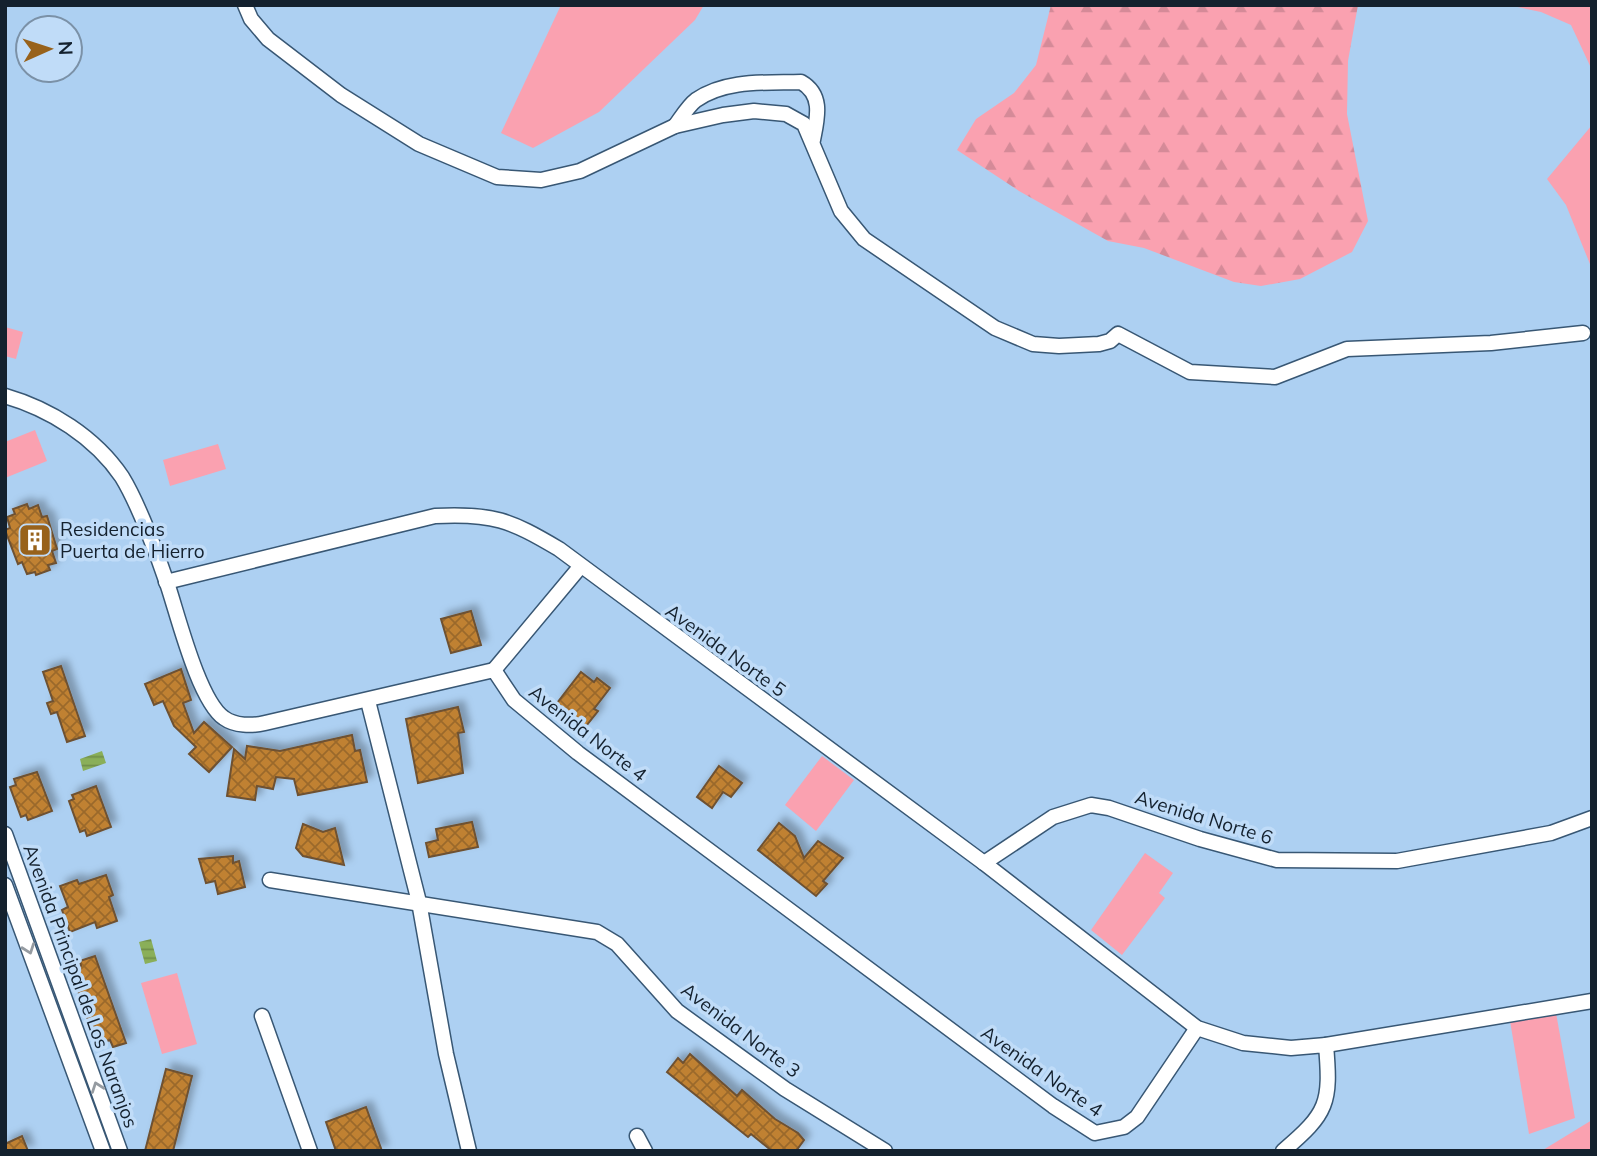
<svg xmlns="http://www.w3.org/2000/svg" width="1597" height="1156" font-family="Mulish,sans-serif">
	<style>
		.grass { fill: #faa1b0 }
		.forest { fill: url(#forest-firs) }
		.water { fill: url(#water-rules) }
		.building { fill: url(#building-cross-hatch); stroke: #6e5131; stroke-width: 2; filter: url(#shadow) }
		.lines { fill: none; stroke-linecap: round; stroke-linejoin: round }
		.minor-casing { stroke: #385774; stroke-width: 17 }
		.minor { stroke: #fff; stroke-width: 14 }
		.oneway { stroke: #959ba1 }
		.labels { text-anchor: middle; stroke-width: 7; stroke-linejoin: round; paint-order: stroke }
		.poi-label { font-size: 19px; fill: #14212e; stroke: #c0dcf8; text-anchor: start }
		.street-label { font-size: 19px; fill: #14212e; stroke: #c0dcf8 }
	</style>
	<defs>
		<pattern id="forest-firs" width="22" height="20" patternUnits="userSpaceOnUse" patternTransform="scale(1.75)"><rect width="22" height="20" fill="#faa1b0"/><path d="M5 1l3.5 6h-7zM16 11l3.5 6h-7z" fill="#d58a98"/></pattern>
		<pattern id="water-rules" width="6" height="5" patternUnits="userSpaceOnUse" patternTransform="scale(1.75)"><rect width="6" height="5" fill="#8aaf59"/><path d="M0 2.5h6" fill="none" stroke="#708e4a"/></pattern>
		<pattern id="building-cross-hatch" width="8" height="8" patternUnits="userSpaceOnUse" patternTransform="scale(1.75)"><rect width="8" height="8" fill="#c08132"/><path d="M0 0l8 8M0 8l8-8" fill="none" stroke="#9b692b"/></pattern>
		<filter id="shadow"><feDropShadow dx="6" dy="-6" stdDeviation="3.5" flood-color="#0004"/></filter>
	</defs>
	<rect width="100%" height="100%" fill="#add0f2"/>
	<!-- grass -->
	<g class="grass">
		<path d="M561 5H704L695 20 599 112 533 148 501 133Z"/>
		<path d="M1508 5H1592V70L1571 25 1541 12Z"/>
		<path d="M1592 125V269L1566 205 1547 179Z"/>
		<path d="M5 327 23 332 16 359 5 356Z"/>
		<path d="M35 430 47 461 5 478V442Z"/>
		<path d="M218 444 226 469 170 486 163 460Z"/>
		<path d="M822 756 854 780 816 831 785 805Z"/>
		<path d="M1145 853 1173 873 1159 893 1165 898 1122 955 1091 930Z"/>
		<path d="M177 973 197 1044 162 1054 141 983Z"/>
		<path d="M1556 1013 1575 1118 1529 1134 1510 1021Z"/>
		<path d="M1592 1120V1151H1528L1543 1150Z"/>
	</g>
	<!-- forest -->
	<path class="forest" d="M1051 5H1358L1348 61 1347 114 1368 221 1352 252 1300 279 1261 286 1234 282 1144 248 1108 241 1019 191 957 150 976 119 1014 93 1036 65Z"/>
	<!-- water -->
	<g class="water">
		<path d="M102 751 106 763 83 771 80 759Z"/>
		<path d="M151 939 157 961 145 964 139 942Z"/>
	</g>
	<!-- building -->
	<g class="building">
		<path d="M27 504 29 509 38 505 42 517 47 516 57 549 52 551 56 563 48 565 50 570 36 575 35 572 27 574 22 562 18 564 5 530 10 528 7 517 15 514 13 509Z"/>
		<path d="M471 611 481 645 451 653 441 619Z"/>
		<path d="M61 666 85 736 67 742 57 712 51 714 47 703 53 701 43 672Z"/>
		<path d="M181 669 191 700 183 703 194 733 204 722 232 747 209 772 189 754 196 747 174 726 163 701 154 705 145 684Z"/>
		<path d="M581 672 594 682 597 678 610 688 594 709 598 711 586 726 557 703Z"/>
		<path d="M458 707 464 732 458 733 463 773 418 783 406 719Z"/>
		<path d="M352 735 355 751 360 750 367 782 298 795 294 779 276 777 273 789 257 786 255 800 227 796 234 749 245 759 247 746 280 751Z"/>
		<path d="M719 766 742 783 731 797 723 792 712 808 697 797Z"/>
		<path d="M37 772 52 811 28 820 26 815 21 817 10 787 16 785 14 779Z"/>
		<path d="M96 786 111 827 87 836 85 830 80 832 69 801 74 799 72 795Z"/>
		<path d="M472 822 478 847 429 857 426 843 438 840 436 829Z"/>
		<path d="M779 823 795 836 804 858 818 841 843 858 823 881 827 884 816 896 758 850Z"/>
		<path d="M303 824 323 832 335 828 344 865 303 856 296 848Z"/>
		<path d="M233 856V863L239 861 245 887 218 894 215 881 206 883 199 859Z"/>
		<path d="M106 875 113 895 109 897 117 921 97 928 95 922 70 932 62 910 68 907 60 886 77 880 79 884Z"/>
		<path d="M95 956 126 1043 113 1047 110 1040 98 1044 94 1038 71 970 81 966 80 961Z"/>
		<path d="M690 1054 737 1096 742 1090 775 1119 798 1133 804 1140 796 1151H772L751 1134 748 1137 667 1072 678 1058 683 1063Z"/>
		<path d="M166 1069 192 1076 173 1151H145Z"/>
		<path d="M366 1107 382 1151H336L326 1122Z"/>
		<path d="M22 1136 28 1151H5V1144Z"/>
	</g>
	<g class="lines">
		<defs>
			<g id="minor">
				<path d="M245 5 251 19 268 39 341 95 419 144 497 177 541 180 580 171 675 126 723 115 754 111 786 114 804 124 841 211 864 239 995 328 1033 344 1059 346 1099 344 1110 341 1118 334 1190 372 1275 377 1347 349 1491 343 1583 333"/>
				<path d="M675 126C681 118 688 106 696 100 726 79 767 83 801 82 824 95 817 119 813 140"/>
				<path d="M5 396C50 409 95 437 122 477 138 503 158 556 168 586 178 616 199 701 224 718 235 726 252 726 265 723L494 670 514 700 578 753 1053 1106 1095 1133 1124 1127 1137 1117 1197 1028"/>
				<path d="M166 582 435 516C493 513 510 520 559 549L984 863 1197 1028 1243 1043 1291 1048 1326 1045C1331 1103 1328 1113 1283 1151"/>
				<path d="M494 670 580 567"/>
				<path d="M368 701 419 902 446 1054 469 1151"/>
				<path d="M5 834 120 1151"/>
				<path d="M984 863 1053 817 1091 805 1109 808 1200 839 1277 860 1397 861 1551 833 1592 818"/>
				<path d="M270 880 597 932 617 944 677 1011 785 1089 885 1151"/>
				<path d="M5 885 103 1151"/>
				<path d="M262 1016 310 1151"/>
				<path d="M1326 1045 1592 1001"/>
				<path d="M637 1136 645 1151"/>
			</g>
		</defs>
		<!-- minor casing -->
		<use href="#minor" class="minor-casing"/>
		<!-- minor -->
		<use href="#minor" class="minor"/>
	</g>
	<!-- one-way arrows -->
	<defs><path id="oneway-chevron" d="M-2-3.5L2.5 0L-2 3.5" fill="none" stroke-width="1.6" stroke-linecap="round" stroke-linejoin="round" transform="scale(1.75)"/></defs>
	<g class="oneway">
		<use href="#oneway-chevron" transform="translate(29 949) rotate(70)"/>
		<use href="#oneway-chevron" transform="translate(97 1087) rotate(-110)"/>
	</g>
	<!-- icons -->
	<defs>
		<symbol id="building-square" viewBox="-11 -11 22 22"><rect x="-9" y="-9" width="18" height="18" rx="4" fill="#98621b" stroke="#c0dcf8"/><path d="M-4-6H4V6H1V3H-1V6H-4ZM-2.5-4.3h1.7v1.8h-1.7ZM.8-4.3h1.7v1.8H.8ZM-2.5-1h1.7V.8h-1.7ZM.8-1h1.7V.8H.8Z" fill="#fff"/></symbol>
	</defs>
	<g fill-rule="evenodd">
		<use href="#building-square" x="16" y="521" width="38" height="38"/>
	</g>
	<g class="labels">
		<!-- poi labels -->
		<g class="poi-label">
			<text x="60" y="536">Residencias<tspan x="60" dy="22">Puerta de Hierro</tspan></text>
		</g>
		<!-- street labels -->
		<g class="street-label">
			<text transform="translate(726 650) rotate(36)" y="7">Avenida Norte 5</text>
			<text transform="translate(588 733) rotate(38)" y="7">Avenida Norte 4</text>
			<text transform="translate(1204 817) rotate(17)" y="7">Avenida Norte 6</text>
			<text transform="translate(81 986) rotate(70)" y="7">Avenida Principal de Los Naranjos</text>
			<text transform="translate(741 1030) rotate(37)" y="7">Avenida Norte 3</text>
			<text transform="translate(1042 1071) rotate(35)" y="7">Avenida Norte 4</text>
		</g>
	</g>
	<!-- border -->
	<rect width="1597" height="1156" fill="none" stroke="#14212e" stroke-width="14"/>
	<!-- north arrow -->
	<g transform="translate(49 49) rotate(87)"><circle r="33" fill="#c0dcf8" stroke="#7b91a7" stroke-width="2"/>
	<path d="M0-5L12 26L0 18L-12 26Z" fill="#98621b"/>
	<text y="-10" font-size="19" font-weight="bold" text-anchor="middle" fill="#14212e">N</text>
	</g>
</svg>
